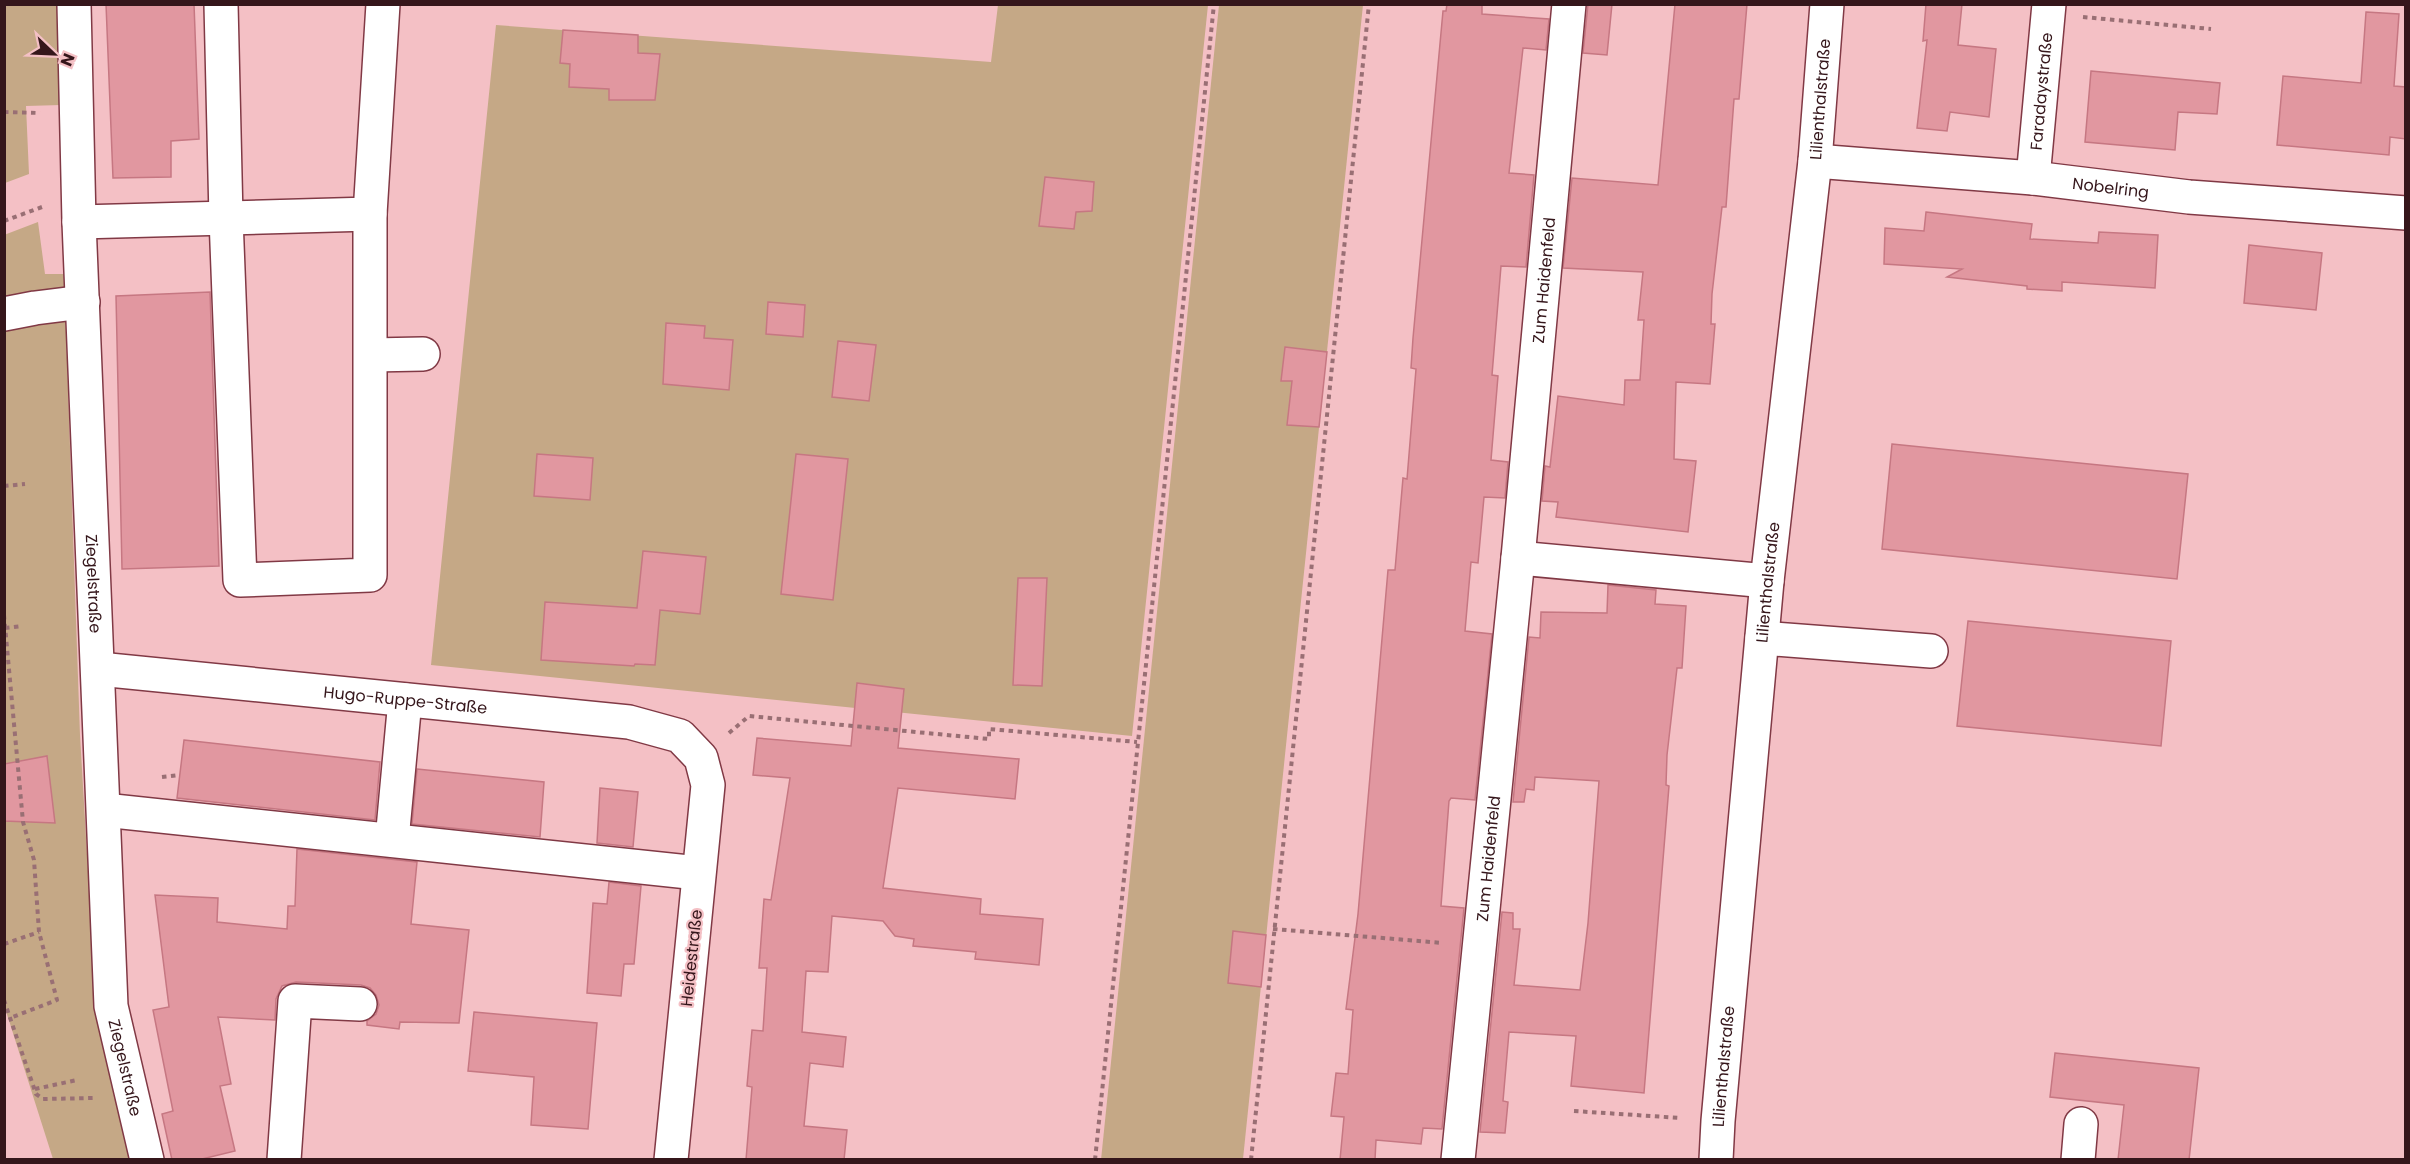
<svg xmlns="http://www.w3.org/2000/svg" width="2410" height="1164" font-family="Poppins,sans-serif">
	<style>
		.green { fill: #c5a886 }
		.building { fill: #e197a0; stroke: #c67782; stroke-width: 1.5 }
		.lines { fill: none; stroke-linecap: round; stroke-linejoin: round }
		.minor-casing { stroke: #813945; stroke-width: 36 }
		.path { stroke: #996f74; stroke-width: 4; stroke-dasharray: 4.5 4.5; stroke-linecap: butt }
		.minor { stroke: #fff; stroke-width: 33 }
		.labels { text-anchor: middle; stroke-width: 4.5; stroke-linejoin: round; paint-order: stroke }
		.street-label { font-size: 16px; fill: #35161b; stroke: #f4c0c5 }
	</style>
	<rect width="100%" height="100%" fill="#f4c0c5"/>
	<!-- green -->
	<g class="green">
		<path d="M5 5H58L61 105 26 106 29 174 5 183Z"/>
		<path d="M998 5H1208L1132 736 431 665 496 25 991 62Z"/>
		<path d="M1219 5H1363L1243 1159 1101 1160Z"/>
		<path d="M38 222 45 274H64L80 735 96 1008 135 1159H53L5 1008 4 235Z"/>
	</g>
	<!-- building -->
	<g class="building">
		<path d="M106 4H194L199 139 171 141V177L113 178Z"/>
		<path d="M1447 4H1482V14L1549 19 1546 50 1523 48 1509 173 1534 175 1526 267 1501 266 1492 375 1498 376 1491 460 1508 462 1505 498 1484 497 1478 563 1471 562 1465 631 1492 634 1475 800 1451 798 1449 801 1441 906 1464 908 1442 1129 1423 1128 1421 1144 1376 1140 1375 1160H1340L1344 1117 1331 1116 1336 1073 1348 1074 1353 1010 1346 1009 1358 914 1388 570H1395L1403 478 1407 479 1416 369 1411 368 1413 338 1443 11H1446Z"/>
		<path d="M1588 4H1612L1607 55 1583 53Z"/>
		<path d="M1675 4H1747L1739 99H1734L1726 207H1722L1712 294 1711 324H1715L1710 384 1676 382 1674 459 1696 461 1688 532 1556 517 1558 502 1542 501 1545 466 1550 467 1558 396 1624 405 1625 380H1640L1644 320H1638L1643 272 1563 268 1572 178 1658 185Z"/>
		<path d="M1926 4H1962L1958 45 1996 49 1989 117 1950 112 1947 131 1917 128 1927 40 1923 41Z"/>
		<path d="M2366 12 2399 14 2394 86 2406 87V139L2390 137 2389 155 2277 145 2283 76 2361 83Z"/>
		<path d="M563 30 638 35V53L660 54 655 100H609V89L569 87 570 64 560 63Z"/>
		<path d="M2091 71 2220 83 2217 114 2178 112 2175 150 2085 142Z"/>
		<path d="M1045 177 1094 182 1092 211 1076 212 1074 229 1039 226Z"/>
		<path d="M1926 212 2032 224 2030 239 2098 243 2099 232 2158 235 2155 288 2062 282V291L2027 289V286L1947 277 1962 269 1884 264 1885 228 1924 231Z"/>
		<path d="M2249 245 2322 253 2316 310 2244 303Z"/>
		<path d="M210 292 219 566 122 569 116 296Z"/>
		<path d="M768 302 805 305 803 337 766 334Z"/>
		<path d="M666 323 705 326 704 338 733 340 729 390 663 384Z"/>
		<path d="M838 341 876 345 869 401 832 397Z"/>
		<path d="M1285 347 1327 352 1319 427 1287 425 1292 381H1281Z"/>
		<path d="M1892 444 2188 474 2177 579 1882 549Z"/>
		<path d="M537 454 593 458 590 500 534 496Z"/>
		<path d="M796 454 848 459 833 600 781 594Z"/>
		<path d="M643 551 706 557 700 614 660 610 655 665 635 664 634 666 541 660 545 602 637 608Z"/>
		<path d="M1018 578H1047L1042 686 1013 685Z"/>
		<path d="M1608 585 1656 590 1655 604 1686 606 1682 668H1677L1667 755 1666 785 1669 786 1644 1093 1571 1086 1576 1036 1509 1032 1503 1101 1508 1102 1505 1133 1480 1132 1502 912 1513 913V929H1520L1514 985 1580 990 1588 923 1599 781 1535 777 1534 790 1526 789 1524 802H1513L1529 637 1540 638 1541 612 1607 613Z"/>
		<path d="M1968 621 2171 641 2161 746 1957 726Z"/>
		<path d="M857 683 904 689 898 748 1019 759 1015 799 898 788 883 888 981 899 980 914 1043 919 1039 965 975 959 976 952 913 946 914 939 895 936 883 921 832 916 828 972 806 971 802 1032 846 1037 843 1067 810 1063 804 1126 847 1130 844 1160H746L752 1087 747 1086 752 1030 763 1031 767 968H759L764 899 771 900 790 778 753 775 757 738 851 746Z"/>
		<path d="M184 740 380 762 375 820 177 798Z"/>
		<path d="M47 756 55 823 4 821V764Z"/>
		<path d="M417 769 544 782 540 837 412 824Z"/>
		<path d="M600 788 638 792 633 847 597 843Z"/>
		<path d="M297 849 417 862 411 924 469 930 459 1023 400 1022 399 1029 367 1025V1021L376 1014 379 1005 376 995 370 988 361 985 296 982 282 986 276 999 275 1020 218 1017 231 1084 220 1086 235 1151 198 1160H172L162 1114 173 1111 153 1010 169 1007 155 895 218 898 217 922 287 929 288 906H295Z"/>
		<path d="M609 882 641 886 634 964H624L621 996 587 993 593 903 607 904Z"/>
		<path d="M1233 931 1266 935 1261 987 1228 983Z"/>
		<path d="M474 1012 597 1023 588 1129 531 1125 534 1077 468 1071Z"/>
		<path d="M2055 1053 2199 1068 2189 1160H2118L2124 1105 2050 1097Z"/>
	</g>
	<g class="lines">
		<defs>
			<g id="minor">
				<path id="s1" d="M74 4 79 222 111 1006 147 1160"/>
				<path d="M221 4 226 218 240 580 370 575V214"/>
				<path id="s2" d="M1815 161 2033 178 2189 197 2406 213"/>
				<path id="s3" d="M2033 178 2049 4"/>
				<path d="M79 222 370 214 383 4"/>
				<path d="M4 314 35 308 83 302"/>
				<path d="M371 355 423 354"/>
				<path d="M1518 558 1767 581"/>
				<path d="M1762 638 1931 651"/>
				<path id="s4" d="M99 669 629 722 680 736 701 758 708 785 671 1160"/>
				<path d="M104 810 698 873"/>
				<path d="M392 840 405 700"/>
				<path d="M284 1160 295 1001 360 1004"/>
				<path id="s5" d="M1458 1160 1518 558 1569 4"/>
				<path id="s6" d="M1716 1160 1718 1121 1767 581 1815 161 1827 4"/>
				<path d="M2078 1160 2081 1124"/>
			</g>
		</defs>
		<!-- minor casing -->
		<use href="#minor" class="minor-casing"/>
		<!-- path -->
		<g class="path">
			<path d="M2083 17 2211 29"/>
			<path d="M4 112 40 113"/>
			<path d="M4 221 42 207"/>
			<path d="M4 486 25 484"/>
			<path d="M4 615 23 822 34 860 39 932 57 1000 10 1018"/>
			<path d="M5 628 22 626"/>
			<path d="M729 733 749 716 989 739V729L1137 742"/>
			<path d="M162 777 179 775"/>
			<path d="M1273 929 1443 943"/>
			<path d="M4 944 39 932"/>
			<path d="M4 1000 36 1094 43 1099 94 1098"/>
			<path d="M35 1089 77 1080"/>
			<path d="M1574 1111 1681 1118"/>
			<path d="M1095 1160 1214 4"/>
			<path d="M1251 1160 1369 4"/>
		</g>
		<!-- minor -->
		<use href="#minor" class="minor"/>
	</g>
	<g class="labels">
		<!-- street labels -->
		<g class="street-label">
			<text dy="6" stroke="none"><textPath href="#s3" startOffset="87">Faradaystraße</textPath></text>
			<text dy="6" stroke="none"><textPath href="#s6" startOffset="1066">Lilienthalstraße</textPath></text>
			<text dy="6" stroke="none"><textPath href="#s2" startOffset="297">Nobelring</textPath></text>
			<text dy="6" stroke="none"><textPath href="#s5" startOffset="884">Zum Haidenfeld</textPath></text>
			<text dy="6" stroke="none"><textPath href="#s6" startOffset="580">Lilienthalstraße</textPath></text>
			<text dy="6" stroke="none"><textPath href="#s1" startOffset="580">Ziegelstraße</textPath></text>
			<text dy="6" stroke="none"><textPath href="#s4" startOffset="308">Hugo-Ruppe-Straße</textPath></text>
			<text dy="6" stroke="none"><textPath href="#s5" startOffset="303">Zum Haidenfeld</textPath></text>
			<text transform="translate(691 958) rotate(-84)" y="6">Heidestraße</text>
			<text dy="6" stroke="none"><textPath href="#s6" startOffset="94">Lilienthalstraße</textPath></text>
			<text dy="6" stroke="none"><textPath href="#s1" startOffset="1066">Ziegelstraße</textPath></text>
		</g>
	</g>
	<!-- border -->
	<rect width="2410" height="1164" fill="none" stroke="#35161b" stroke-width="12"/>
	<!-- north arrow -->
	<g transform="translate(54 54) rotate(113)" stroke="#f4c0c5" stroke-width="4.5" paint-order="stroke">
	<path d="M0-4.5L10 22L0 15L-10 22Z" fill="#35161b"/>
	<text y="-9" font-size="16" font-weight="bold" text-anchor="middle" fill="#35161b">N</text>
	</g>
</svg>
